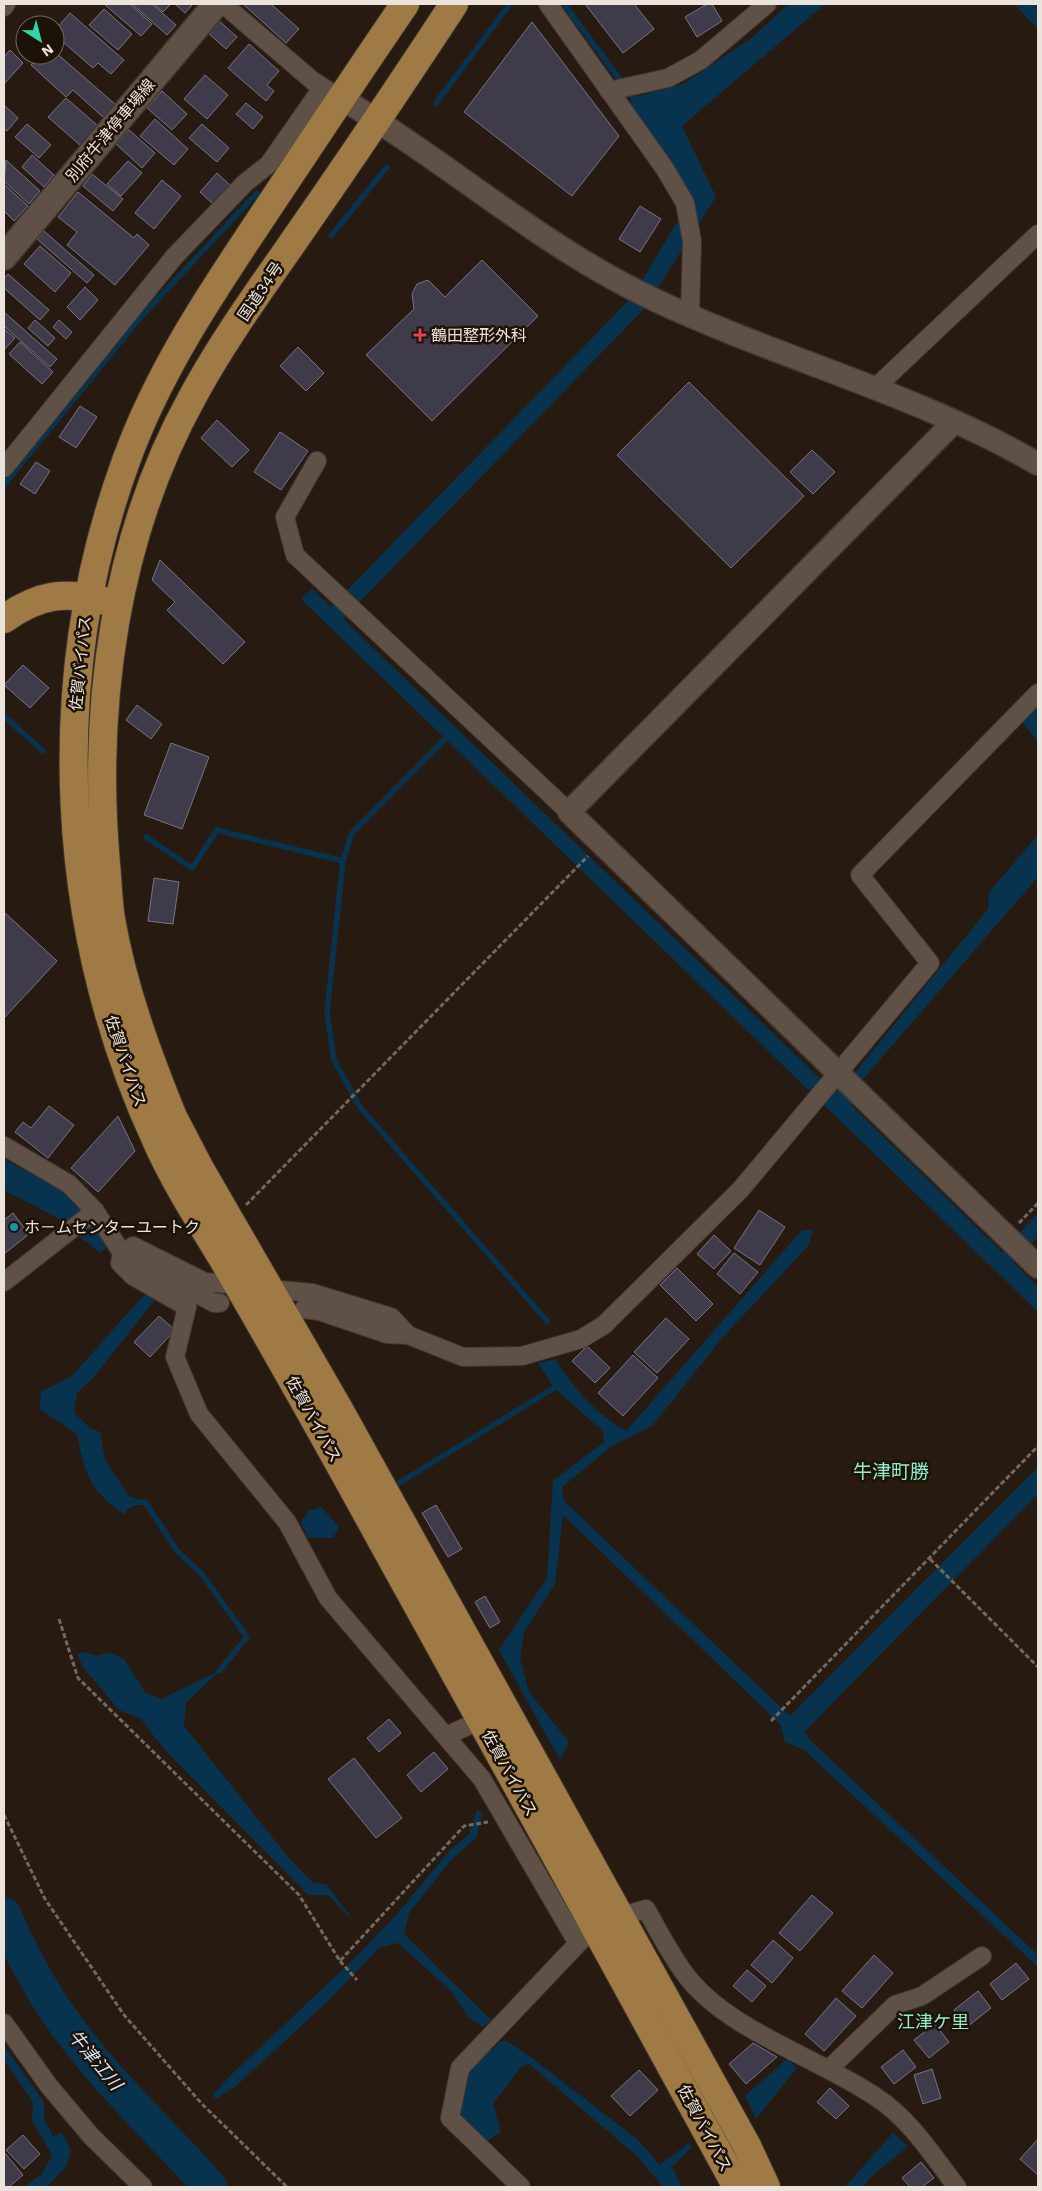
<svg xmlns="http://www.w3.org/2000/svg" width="1042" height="2191" font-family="'Work Sans','Noto Sans JP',sans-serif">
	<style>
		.water { fill: #08334f }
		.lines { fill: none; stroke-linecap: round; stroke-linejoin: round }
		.stream { stroke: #08334f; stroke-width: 5.5 }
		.river { stroke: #08334f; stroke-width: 34 }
		.building { fill: #403b4a; stroke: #787383 }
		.minor-casing { stroke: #3f3731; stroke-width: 20 }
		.tertiary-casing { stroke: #3f3731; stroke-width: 25 }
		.secondary-casing { stroke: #3f3731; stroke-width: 28 }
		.trunk-casing { stroke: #3f3731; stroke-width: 30 }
		.path { stroke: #736860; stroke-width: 3; stroke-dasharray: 5 2.5; stroke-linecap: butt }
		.minor { stroke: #5f5146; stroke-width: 18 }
		.tertiary { stroke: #5f5146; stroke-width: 22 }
		.secondary { stroke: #5f5146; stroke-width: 25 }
		.trunk { stroke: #a07a44; stroke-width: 28 }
		.health-dot { fill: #e0444e; stroke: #1d1208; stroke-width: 2 }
		.culture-dot { fill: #0f9aa8; stroke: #1d1208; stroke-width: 2 }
		.labels { text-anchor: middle; stroke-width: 5; stroke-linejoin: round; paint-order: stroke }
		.street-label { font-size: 16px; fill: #ebe3dc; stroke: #1d1208 }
		.poi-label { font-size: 16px; fill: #ebe3dc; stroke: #1d1208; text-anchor: start }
		.neighbourhood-label { font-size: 18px; fill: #90eccb; stroke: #1d1208 }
		.water-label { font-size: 18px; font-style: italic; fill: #d5e7f7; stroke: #1d1208 }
		.quarter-label { font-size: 19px; fill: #90eccb; stroke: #1d1208 }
	</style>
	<rect width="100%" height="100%" fill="#271b11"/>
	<!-- water -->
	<g class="water">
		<path d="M789 4H825L682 126 716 197 644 309 343 619 833 1091 841 1090 988 909 989 892 1038 835V877L852 1092 851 1105 1002 1252 1038 1213V1237L1013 1262 1038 1287V1312L301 599 312 589 331 607 632 297 689 202 630 106 632 98 683 84 749 40Z"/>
		<path d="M1014 4H1038V29Z"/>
		<path d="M1038 706V742L1022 722Z"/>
		<path d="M4 1159 65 1192 98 1229 107 1247 100 1253 56 1217 5 1191Z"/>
		<path d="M802 1230H813L809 1245 723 1337 652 1426 612 1446 562 1487 563 1500 790 1716 1038 1467V1494L805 1731 809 1739 1038 1955V1967L804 1750 785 1742 781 1725 563 1515 555 1584 524 1632 520 1659 529 1692 569 1742 560 1760 499 1650 547 1578 553 1481 604 1442 603 1431 554 1388 538 1363 555 1359C573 1387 597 1415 626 1431Z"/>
		<path d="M144 1295 150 1296 154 1301 93 1378 77 1393 74 1413 91 1429 100 1432 105 1460 129 1496 145 1502 129 1508 124 1514C89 1490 85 1474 77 1434L40 1409 41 1392 72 1376Z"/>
		<path d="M321 1507 339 1527 333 1538H308L301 1523 308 1511Z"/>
		<path d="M85 1652 96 1656 110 1653 124 1659 146 1693 161 1699 219 1671 186 1703 184 1726 288 1857 312 1882 327 1885 355 1923 328 1895H308L164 1749 141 1719 119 1710 83 1667 77 1654Z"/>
		<path d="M477 1809 482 1813 477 1837 452 1859 409 1913 404 1934 491 2020 483 2027 469 2018 450 1990 398 1943 380 1947 327 2002 236 2086 216 2099 213 2095 231 2075 354 1959 399 1912 449 1851 469 1834Z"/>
		<path d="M507 2041 532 2058 638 2140 660 2165 689 2143 692 2147 672 2167 682 2187H663L638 2157 529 2064 521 2067 493 2104 501 2132 487 2141 467 2123 460 2111 468 2071 500 2042Z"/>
		<path d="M4 2046 44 2102V2119L53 2136 62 2133 71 2150 67 2165 47 2187H24L42 2174 52 2155 32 2120 33 2102 4 2060Z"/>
		<path d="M787 2059 797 2068 756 2119 745 2096Z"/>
		<path d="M893 2133 908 2146 872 2176 863 2187H845Z"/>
	</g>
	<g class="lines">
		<!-- stream -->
		<g class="stream">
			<path d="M564 4 637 103"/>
			<path d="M436 103 510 4"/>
			<path d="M331 236 387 167"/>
			<path d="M4 485 139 319 257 193"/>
			<path d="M4 716 43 751"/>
			<path d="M447 737 352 833 343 861 327 1012 334 1060 360 1107 548 1322"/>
			<path d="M146 837 192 868 217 830 343 861"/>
			<path d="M399 1483 554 1388"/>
			<path d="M138 1502H145L178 1552 201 1573 247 1637 219 1671"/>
		</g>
		<!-- river -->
		<path class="river" d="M4 1914C18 1947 40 1989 61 2018 104 2080 161 2131 210 2187"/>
	</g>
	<!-- building -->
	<g class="building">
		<path d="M104 4H130L152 24 141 36Z"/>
		<path d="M132 4H152L176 25 167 35Z"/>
		<path d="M154 4H171L163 12Z"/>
		<path d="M175 4H193L185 13Z"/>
		<path d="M243 4H271L299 29 286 43Z"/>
		<path d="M585 4H634L654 29 623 53Z"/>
		<path d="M707 4H712L722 21 697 37 685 17Z"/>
		<path d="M104 9 132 34 118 50 89 25Z"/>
		<path d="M70 13 124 60 111 74 98 63 93 68 55 35V30Z"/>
		<path d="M218 20 237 37 226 49 207 32Z"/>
		<path d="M532 22 619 136 572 196 464 112Z"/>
		<path d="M249 44 279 71 267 85 274 91 266 101 228 68Z"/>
		<path d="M10 50 23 63 4 84V57Z"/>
		<path d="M55 52 116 105 104 118 73 90 66 97 31 65 40 55H55Z"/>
		<path d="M205 75 228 95 207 119 184 99Z"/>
		<path d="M162 91 187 114 172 130 147 108Z"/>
		<path d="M66 98 98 126 81 146 48 117Z"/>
		<path d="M246 103 263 117 253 129 236 114Z"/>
		<path d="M4 105 18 118 7 131 4 128Z"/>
		<path d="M155 119 188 149 174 165 140 136Z"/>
		<path d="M27 124 51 145 39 158 15 137Z"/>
		<path d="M202 124 229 148 217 162 189 138Z"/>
		<path d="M129 130 155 153 142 168 116 144Z"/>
		<path d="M32 155 54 175 44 187 22 167Z"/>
		<path d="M6 160 40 191 29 204 4 181Z"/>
		<path d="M128 161 142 173 121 196 107 184Z"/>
		<path d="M217 173 231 186 214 205 200 192Z"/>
		<path d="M92 174 123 199 113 211 83 186Z"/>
		<path d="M162 180 181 196 154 229 135 213Z"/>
		<path d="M4 184 28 206 14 221 4 211Z"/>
		<path d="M78 192 134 238 137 234 149 245 115 285 67 245 77 232 58 217Z"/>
		<path d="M640 206 661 219 640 252 619 239Z"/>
		<path d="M44 231 94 275 87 283 37 239Z"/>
		<path d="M40 246 71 273 55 292 24 264Z"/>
		<path d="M482 260 538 316 432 421 366 355 414 309 412 294 417 284 428 280 445 297Z"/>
		<path d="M8 274 49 310 40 320 4 288V278Z"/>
		<path d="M85 287 98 300 80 320 67 307Z"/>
		<path d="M4 312 57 359 50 367 4 326Z"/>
		<path d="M35 320 55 338 48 346 28 328Z"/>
		<path d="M59 320 72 332 66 339 53 327Z"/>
		<path d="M4 329 15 338 4 350Z"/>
		<path d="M20 342 53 372 42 384 9 354Z"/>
		<path d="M298 347 324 373 306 391 280 366Z"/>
		<path d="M689 382 804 496 731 568 617 455Z"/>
		<path d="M80 406 97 417 76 448 59 437Z"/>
		<path d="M217 420 249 450 232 467 201 438Z"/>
		<path d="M280 432 308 451 281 490 254 472Z"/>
		<path d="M812 450 835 472 813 494 790 472Z"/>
		<path d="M36 462 50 471 35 494 20 484Z"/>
		<path d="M160 560 245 642 223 664 167 610 175 602 152 580Z"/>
		<path d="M23 665 49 688 30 708 4 685Z"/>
		<path d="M137 705 162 724 151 739 126 720Z"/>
		<path d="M171 743 209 757 182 829 144 815Z"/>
		<path d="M154 878 179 882 173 924 148 921Z"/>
		<path d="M4 912 57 961 4 1018Z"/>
		<path d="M49 1106 74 1125 48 1158 15 1132 23 1122 31 1128Z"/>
		<path d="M118 1116 135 1151 98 1192 71 1168Z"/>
		<path d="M759 1210 785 1227 760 1265 734 1248Z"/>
		<path d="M13 1213 29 1234 4 1254V1220Z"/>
		<path d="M714 1235 731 1251 714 1269 697 1254Z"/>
		<path d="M734 1253 758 1272 740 1294 717 1274Z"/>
		<path d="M677 1268 713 1304 696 1321 660 1285Z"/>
		<path d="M159 1316 175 1330 150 1357 134 1342Z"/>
		<path d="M666 1318 689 1339 657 1373 634 1352Z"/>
		<path d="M587 1346 610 1368 595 1383 572 1361Z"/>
		<path d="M633 1355 658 1378 623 1416 598 1393Z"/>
		<path d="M436 1505 462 1549 448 1557 422 1513Z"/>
		<path d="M485 1596 500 1622 490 1628 475 1602Z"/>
		<path d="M389 1719 401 1733 379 1752 367 1738Z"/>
		<path d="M434 1752 448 1769 421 1792 407 1775Z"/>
		<path d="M354 1758 402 1818 376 1838 328 1779Z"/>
		<path d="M812 1895 833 1913 800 1951 779 1933Z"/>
		<path d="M773 1940 793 1958 772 1983 751 1965Z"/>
		<path d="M874 1955 893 1973 862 2008 842 1991Z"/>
		<path d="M1016 1963 1029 1979 1002 2000 990 1984Z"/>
		<path d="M747 1970 766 1986 752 2002 733 1986Z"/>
		<path d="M978 1991 991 2008 967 2027 954 2010Z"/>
		<path d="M836 1998 856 2016 824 2051 805 2034Z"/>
		<path d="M935 2024 949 2042 929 2058 914 2040Z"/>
		<path d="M753 2043 777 2057 746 2084 729 2064Z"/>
		<path d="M903 2050 916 2067 894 2084 881 2067Z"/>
		<path d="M932 2069 941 2098 923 2104 914 2075Z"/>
		<path d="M639 2070 658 2090 630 2116 611 2096Z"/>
		<path d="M830 2088 849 2106 836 2119 817 2102Z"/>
		<path d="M23 2135 40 2154 24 2169 6 2150Z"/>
		<path d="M1038 2139V2175L1020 2159Z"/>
		<path d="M4 2152 23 2175 9 2187H4Z"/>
		<path d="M921 2162 934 2178 922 2187H910L902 2178Z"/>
	</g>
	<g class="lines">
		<defs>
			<g id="minor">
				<path d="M223 4 313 81 332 93"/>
				<path d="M548 4 665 169 685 203 692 241 690 314"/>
				<path d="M4 7 6 4"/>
				<path d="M609 91 668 78 701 60 767 4"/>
				<path d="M874 389 1038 234"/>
				<path d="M317 461 285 517 295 555 569 812"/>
				<path d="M4 468 174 257 245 183 269 164 322 88"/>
				<path d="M4 1146 69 1184 95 1211 122 1253 214 1303H220"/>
				<path d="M133 1246 205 1282 238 1285"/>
				<path d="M122 1253 120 1263 133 1276 187 1307 175 1357 199 1414 287 1522 328 1598 482 1779 577 1942"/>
				<path d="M4 1282 95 1211"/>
				<path d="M269 1289 313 1293 391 1317 408 1335"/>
				<path d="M304 1309 319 1311 387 1334 408 1335 463 1357 522 1356 581 1339 604 1325 741 1189 930 963 860 875 1038 693"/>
				<path d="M446 1736 481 1720"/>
				<path d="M612 1919 646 1909C658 1930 670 1954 685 1974 726 2030 819 2058 876 2097 910 2119 933 2156 957 2187"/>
				<path d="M4 2023 49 2086 91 2136 143 2187"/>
				<path d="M829 2069 895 2005 922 1996 982 1956"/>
				<path d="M521 2187 450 2118 460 2068 586 1935"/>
			</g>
			<g id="tertiary">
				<path d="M341 98C448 162 542 247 655 300 780 359 918 394 1038 464"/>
				<path d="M954 422 569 812 1038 1267"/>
			</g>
			<path id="secondary" d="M4 257 216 4"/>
			<g id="trunk">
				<path d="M405 4C357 74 310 145 262 217 210 295 158 372 126 461 46 680 59 929 156 1140 177 1188 208 1233 234 1278 283 1363 331 1448 378 1534 498 1751 619 1969 737 2187"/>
				<path d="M454 4C406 77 357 150 307 222 268 279 226 335 193 396 115 536 92 706 106 864 108 883 108 901 111 919 123 988 147 1053 173 1117L199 1167 340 1411 747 2146 766 2187"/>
				<path d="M4 619C39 594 64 591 105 601"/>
			</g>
		</defs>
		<!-- minor casing -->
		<use href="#minor" class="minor-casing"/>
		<!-- tertiary casing -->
		<use href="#tertiary" class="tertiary-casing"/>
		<!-- secondary casing -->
		<use href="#secondary" class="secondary-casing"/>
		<!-- trunk casing -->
		<use href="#trunk" class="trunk-casing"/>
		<!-- path -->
		<g class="path">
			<path d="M246 1205 588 856"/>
			<path d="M1019 1223 1038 1203"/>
			<path d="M930 1559 1038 1667"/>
			<path d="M59 1619 78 1678 299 1895 340 1961 464 1826 488 1822"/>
			<path d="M771 1721 1038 1446"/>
			<path d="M4 1815 45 1899 124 2015 202 2104 287 2187"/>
			<path d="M340 1961 357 1980"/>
		</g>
		<!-- minor -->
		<use href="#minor" class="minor"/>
		<!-- tertiary -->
		<use href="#tertiary" class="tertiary"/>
		<!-- secondary -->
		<use href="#secondary" class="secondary"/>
		<!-- trunk -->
		<use href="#trunk" class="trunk"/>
	</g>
	<!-- markers -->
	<path class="health-dot" d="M417.5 327.5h5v5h5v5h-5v5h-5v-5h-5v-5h5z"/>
	<circle class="culture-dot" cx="14" cy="1227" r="5"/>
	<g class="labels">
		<!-- street labels -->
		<g class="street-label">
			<text transform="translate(110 130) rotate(-50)" y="6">別府牛津停車場線</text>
			<text transform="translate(260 291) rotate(-56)" y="6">国道34号</text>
			<text transform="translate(80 663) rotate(-84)" y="6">佐賀バイパス</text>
			<text transform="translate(126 1061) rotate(71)" y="6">佐賀バイパス</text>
			<text transform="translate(314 1419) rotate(61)" y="6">佐賀バイパス</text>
			<text transform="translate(510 1773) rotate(61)" y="6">佐賀バイパス</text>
			<text transform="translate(705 2128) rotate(62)" y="6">佐賀バイパス</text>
		</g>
		<!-- poi labels -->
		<g class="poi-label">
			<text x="431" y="341">鶴田整形外科</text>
			<text x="24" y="1233">ホ－ムセンターユートク</text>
		</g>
		<!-- neighbourhood labels -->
		<g class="neighbourhood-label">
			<text x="933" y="2028">江津ケ里</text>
		</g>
		<!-- water labels -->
		<g class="water-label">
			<text transform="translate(95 2060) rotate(50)" y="6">牛津江川</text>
		</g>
		<!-- quarter labels -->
		<g class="quarter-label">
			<text x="891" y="1478">牛津町勝</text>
		</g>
	</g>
	<!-- border -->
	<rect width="1042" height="2191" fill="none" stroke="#ebe3dc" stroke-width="10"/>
	<!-- north arrow -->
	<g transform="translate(40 40) rotate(144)"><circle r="24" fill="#1d1208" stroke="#6f665d"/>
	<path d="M0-4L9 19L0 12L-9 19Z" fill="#34d4a8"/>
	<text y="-8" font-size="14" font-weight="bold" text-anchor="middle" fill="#ebe3dc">N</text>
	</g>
</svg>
